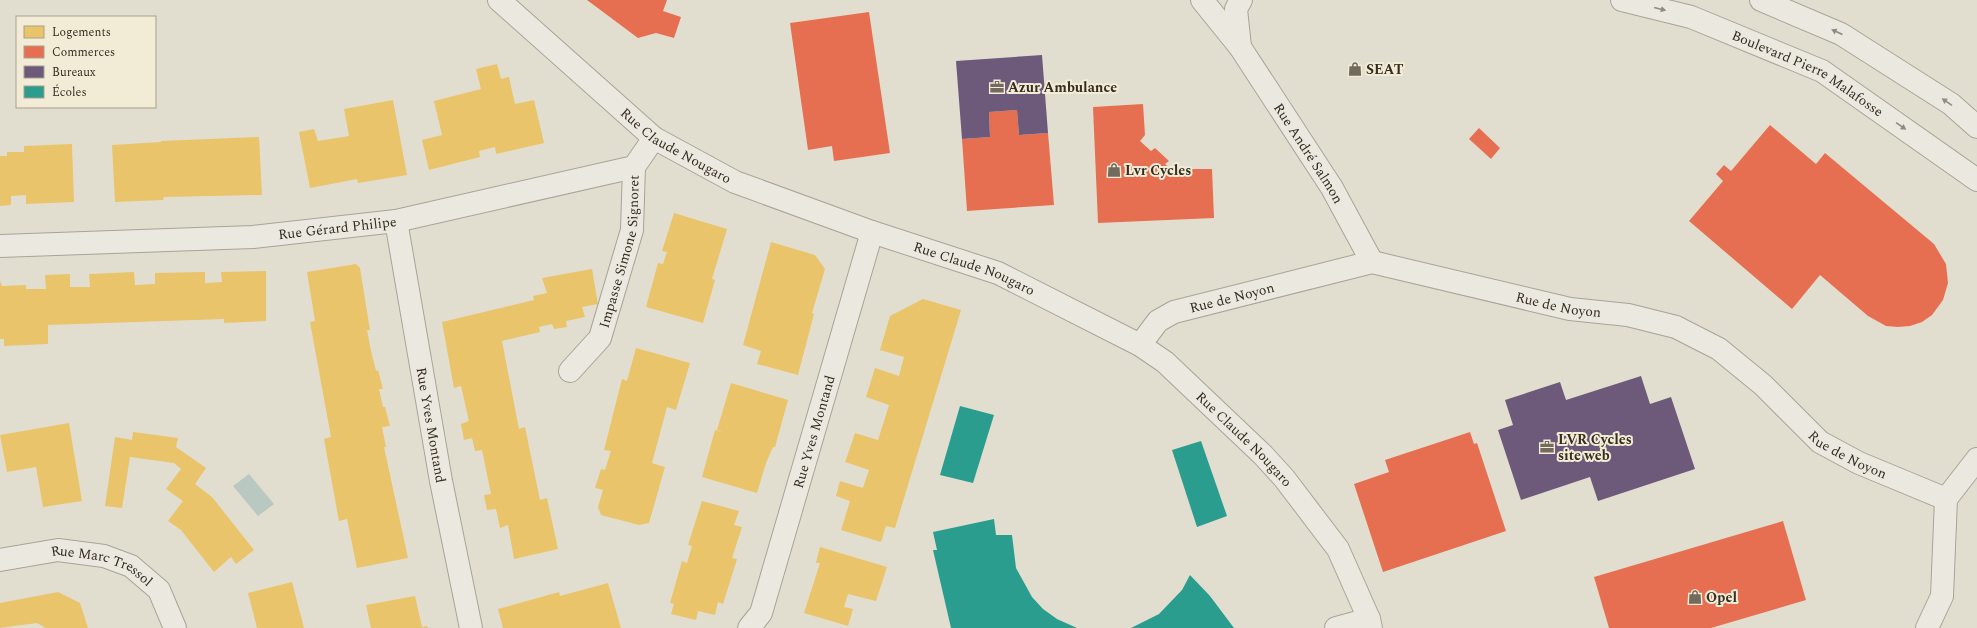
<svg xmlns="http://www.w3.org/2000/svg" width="1977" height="628" font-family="Spectral,serif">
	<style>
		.water { fill: #b9c8c0 }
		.homes { fill: #e9c46a }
		.shops { fill: #e76f51 }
		.offices { fill: #6d597a }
		.schools { fill: #2a9d8f }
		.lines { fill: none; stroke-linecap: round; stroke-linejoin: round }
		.minor-casing { stroke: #a8a397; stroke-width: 24 }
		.minor { stroke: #ebe8df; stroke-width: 22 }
		.oneway { fill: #908a80 }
		.labels { text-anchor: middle; stroke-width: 4; stroke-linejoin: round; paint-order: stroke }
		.poi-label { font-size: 14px; font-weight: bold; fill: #362c20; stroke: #f2ecd6; text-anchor: start }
		.street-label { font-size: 14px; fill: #362c20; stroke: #f2ecd6 }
	</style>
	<rect width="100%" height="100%" fill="#e2decf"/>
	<!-- water -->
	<path class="water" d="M249 474 274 504 258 516 233 486Z"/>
	<!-- homes -->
	<g class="homes">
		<path d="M497 64 501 79 509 77 515 104 534 100 544 143 496 154 495 147 479 151 480 157 429 170 422 140 442 135 434 101 481 89 476 69Z"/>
		<path d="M393 100 407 175 358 183 357 179 310 188 299 132 314 129 318 141 349 136 344 109Z"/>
		<path d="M259 137 262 195 164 197 163 200 115 202 112 145 161 142V141Z"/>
		<path d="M72 144 74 202 26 204V195L11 196V205L0 206V156H7V152H24V146Z"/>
		<path d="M674 213 727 229 712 279 715 280 703 323 646 307 658 263 663 264 667 252 662 251Z"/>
		<path d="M771 242 815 255 825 269 812 313 814 314 798 375 757 364 761 351 743 345Z"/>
		<path d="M356 264 360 268 370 330H367L371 351 376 371 378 370 383 389H379L383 407H385L390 426 382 427 386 447H384L408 558 357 568 347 519 339 521 324 439 331 437 310 322 315 321 307 272Z"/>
		<path d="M592 269 598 304 582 307 585 317 566 321 567 327 554 329 552 324 539 327 540 332 502 341 519 429 525 427 540 500 547 498 558 549 514 559 508 525 500 528 496 509 487 510 484 495 491 494 482 450 475 451 472 438 464 440 461 424 469 421 461 386 454 388 442 322 534 300 533 296 547 293 542 278Z"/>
		<path d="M266 271V321L224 323V319L48 325V344L4 346V339H0V281L2 286 26 285V289H46L45 275 70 274V287H90L89 274 134 272 135 285 155 284V273L205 272V283L222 282 221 272Z"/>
		<path d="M923 299 961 310 895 528 886 526 881 542 841 530 850 501 836 496 840 481 863 488 869 470 845 462 850 448 855 433 878 440 889 405 866 397 875 368 899 376 904 357 880 350 890 316Z"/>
		<path d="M636 348 690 363 676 410 667 407 652 463 665 467 649 523 639 525 601 515 598 507 603 490 595 488 601 469 605 470 611 451 604 450 622 379 627 381Z"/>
		<path d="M731 383 788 400 775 447H773L766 463 757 493 702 477 715 430 722 432 717 430Z"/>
		<path d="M69 423 82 501 43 507 36 467 7 472 0 435Z"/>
		<path d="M133 432 178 438 176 447 206 468 195 484 212 497 254 550 236 564 231 557 214 572 181 530 168 521 183 501 166 489 181 469 174 463 130 457 122 508 105 506 115 437 132 440Z"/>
		<path d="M702 501 739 511 734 525 742 527 732 558 737 559 723 604 718 602 715 615 698 611 696 620 671 614 674 604 670 603 682 561 687 563 692 546 688 545Z"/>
		<path d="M820 547 887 567 876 601 848 594 844 607 853 609 848 626 804 613 820 563H816Z"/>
		<path d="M292 582 304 628H257L248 593Z"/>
		<path d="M608 583 621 628H503L498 609 559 592 560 596Z"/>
		<path d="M58 592 80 603 88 628H46L37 623 0 628V603Z"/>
		<path d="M415 596 422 627 427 626 428 628H371L366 605Z"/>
	</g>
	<!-- shops -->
	<g class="shops">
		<path d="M587 0H667L663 11 681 17 674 38 656 33 638 38Z"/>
		<path d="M869 12 890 153 834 161 832 146 808 150 790 23Z"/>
		<path d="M1143 104 1145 135 1140 141 1151 151 1155 148 1169 161 1165 164 1177 175 1182 169H1212L1214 218 1098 223 1093 107Z"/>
		<path d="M1017 110 1019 135 1048 133 1054 205 967 211 962 139 990 137 989 112Z"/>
		<path d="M1770 125 1816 164 1825 153 1934 244 1946 264 1948 283 1943 300 1932 315 1922 322 1910 326 1898 327 1886 326 1868 316 1820 275 1792 309 1689 221 1723 181 1716 174 1724 165 1731 171Z"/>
		<path d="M1479 128 1500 148 1491 159 1469 139Z"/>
		<path d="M1470 432 1474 444 1477 443 1506 531 1383 572 1354 484 1389 472 1385 460Z"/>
		<path d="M1783 521 1806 600 1711 628H1609L1594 577Z"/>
	</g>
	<!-- offices -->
	<g class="offices">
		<path d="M1042 55 1048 133 1019 135 1017 110 989 112 990 137 962 139 956 61Z"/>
		<path d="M1641 376 1650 404 1671 397 1695 469 1598 501 1590 477 1521 500 1498 430 1513 425 1505 400 1560 382 1566 400Z"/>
	</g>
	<!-- schools -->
	<g class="schools">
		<path d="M960 406 994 415 973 483 940 475Z"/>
		<path d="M1201 441 1227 516 1197 527 1172 450Z"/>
		<path d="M994 519 996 535H1012L1016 568 1032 597 1043 609 1057 619 1077 628H951L933 550H937L933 532Z"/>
		<path d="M1190 575 1210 596 1234 628H1131L1159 614 1182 590Z"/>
	</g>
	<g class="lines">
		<defs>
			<g id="minor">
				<path id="s1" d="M499 0 654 138 735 182 872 232 998 273 1140 345 1165 362 1263 455 1284 478 1338 549 1369 619 1371 628"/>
				<path id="s2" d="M1202 0 1240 47 1332 188 1372 262"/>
				<path id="s3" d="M1622 0 1691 17 1822 71 1977 180"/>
				<path d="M1761 0 1841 34 1951 104 1977 127"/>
				<path d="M1240 47 1236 9 1241 0"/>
				<path id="s4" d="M396 221 441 481 471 628"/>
				<path id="s5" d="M0 246 253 237 396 221 634 167 654 138"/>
				<path id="s6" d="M1140 345 1158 321 1174 312 1372 262 1570 309 1628 315 1676 327 1719 349 1763 385 1820 442 1859 463 1946 499"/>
				<path id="s7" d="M570 371 600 338 632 230 634 167"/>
				<path id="s8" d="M0 560 58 550 104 556 131 566 159 590 175 628"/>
				<path id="s9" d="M749 628 761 613 872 232"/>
				<path d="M1336 628 1369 619"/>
				<path d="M1927 628 1942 596 1946 499 1977 459"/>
			</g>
		</defs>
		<!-- minor casing -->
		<use href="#minor" class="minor-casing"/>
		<!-- minor -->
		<use href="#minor" class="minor"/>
	</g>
	<!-- one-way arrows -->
	<defs><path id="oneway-solid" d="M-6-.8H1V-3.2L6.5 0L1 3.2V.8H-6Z"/></defs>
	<g class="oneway">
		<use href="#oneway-solid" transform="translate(1660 9) rotate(14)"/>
		<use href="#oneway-solid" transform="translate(1837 32) rotate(-155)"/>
		<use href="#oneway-solid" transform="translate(1947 102) rotate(-146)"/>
		<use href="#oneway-solid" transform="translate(1901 126) rotate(35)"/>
	</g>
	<!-- icons -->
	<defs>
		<symbol id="shop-bare" viewBox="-9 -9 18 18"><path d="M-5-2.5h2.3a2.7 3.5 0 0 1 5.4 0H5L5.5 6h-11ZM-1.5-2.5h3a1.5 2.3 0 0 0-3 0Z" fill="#726a5d" stroke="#f2ecd6" stroke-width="2.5" paint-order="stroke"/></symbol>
		<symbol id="office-bare" viewBox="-9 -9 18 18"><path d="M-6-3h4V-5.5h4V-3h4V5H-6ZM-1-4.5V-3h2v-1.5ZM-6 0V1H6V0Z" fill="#726a5d" stroke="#f2ecd6" stroke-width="2.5" paint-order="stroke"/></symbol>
	</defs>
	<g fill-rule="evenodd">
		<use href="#shop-bare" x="1345" y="59" width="20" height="20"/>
		<use href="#office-bare" x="987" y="77" width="20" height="20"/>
		<use href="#shop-bare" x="1104" y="160" width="20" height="20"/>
		<use href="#office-bare" x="1537" y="437" width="20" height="20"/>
		<use href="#shop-bare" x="1685" y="587" width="20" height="20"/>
	</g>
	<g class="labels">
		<!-- poi labels -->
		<g class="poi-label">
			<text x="1366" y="74">SEAT</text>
			<text x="1008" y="92">Azur Ambulance</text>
			<text x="1125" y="175">Lvr Cycles</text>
			<text x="1558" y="444">LVR Cycles<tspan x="1558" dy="16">site web</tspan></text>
			<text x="1706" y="602">Opel</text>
		</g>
		<!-- street labels -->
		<g class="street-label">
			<text dy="5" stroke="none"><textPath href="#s3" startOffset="201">Boulevard Pierre Malafosse</textPath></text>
			<text dy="5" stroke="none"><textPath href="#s1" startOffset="230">Rue Claude Nougaro</textPath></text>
			<text dy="5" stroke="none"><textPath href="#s2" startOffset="187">Rue André Salmon</textPath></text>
			<text dy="5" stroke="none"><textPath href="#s5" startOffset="338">Rue Gérard Philipe</textPath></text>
			<text dy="5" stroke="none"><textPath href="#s7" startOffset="134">Impasse Simone Signoret</textPath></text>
			<text dy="5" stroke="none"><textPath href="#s1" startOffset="554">Rue Claude Nougaro</textPath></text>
			<text dy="5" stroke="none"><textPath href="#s6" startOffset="108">Rue de Noyon</textPath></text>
			<text dy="5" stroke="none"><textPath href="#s6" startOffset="444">Rue de Noyon</textPath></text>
			<text dy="5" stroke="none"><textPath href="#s4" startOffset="207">Rue Yves Montand</textPath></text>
			<text dy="5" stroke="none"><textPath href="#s9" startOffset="208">Rue Yves Montand</textPath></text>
			<text dy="5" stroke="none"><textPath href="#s1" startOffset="878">Rue Claude Nougaro</textPath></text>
			<text dy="5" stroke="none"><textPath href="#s6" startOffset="780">Rue de Noyon</textPath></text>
			<text dy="5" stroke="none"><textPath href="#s8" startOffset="106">Rue Marc Tressol</textPath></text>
		</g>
	</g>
	<!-- legend -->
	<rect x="16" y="16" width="140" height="92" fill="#f2ecd6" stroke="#a79f8d"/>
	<rect x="24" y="26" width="20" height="12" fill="#e9c46a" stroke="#a79f8d"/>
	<text x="52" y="36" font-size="12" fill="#362c20">Logements</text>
	<rect x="24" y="46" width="20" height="12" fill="#e76f51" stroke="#a79f8d"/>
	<text x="52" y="56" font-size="12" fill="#362c20">Commerces</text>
	<rect x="24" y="66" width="20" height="12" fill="#6d597a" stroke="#a79f8d"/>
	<text x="52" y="76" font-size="12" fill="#362c20">Bureaux</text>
	<rect x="24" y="86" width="20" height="12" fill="#2a9d8f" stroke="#a79f8d"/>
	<text x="52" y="96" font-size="12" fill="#362c20">Écoles</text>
</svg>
